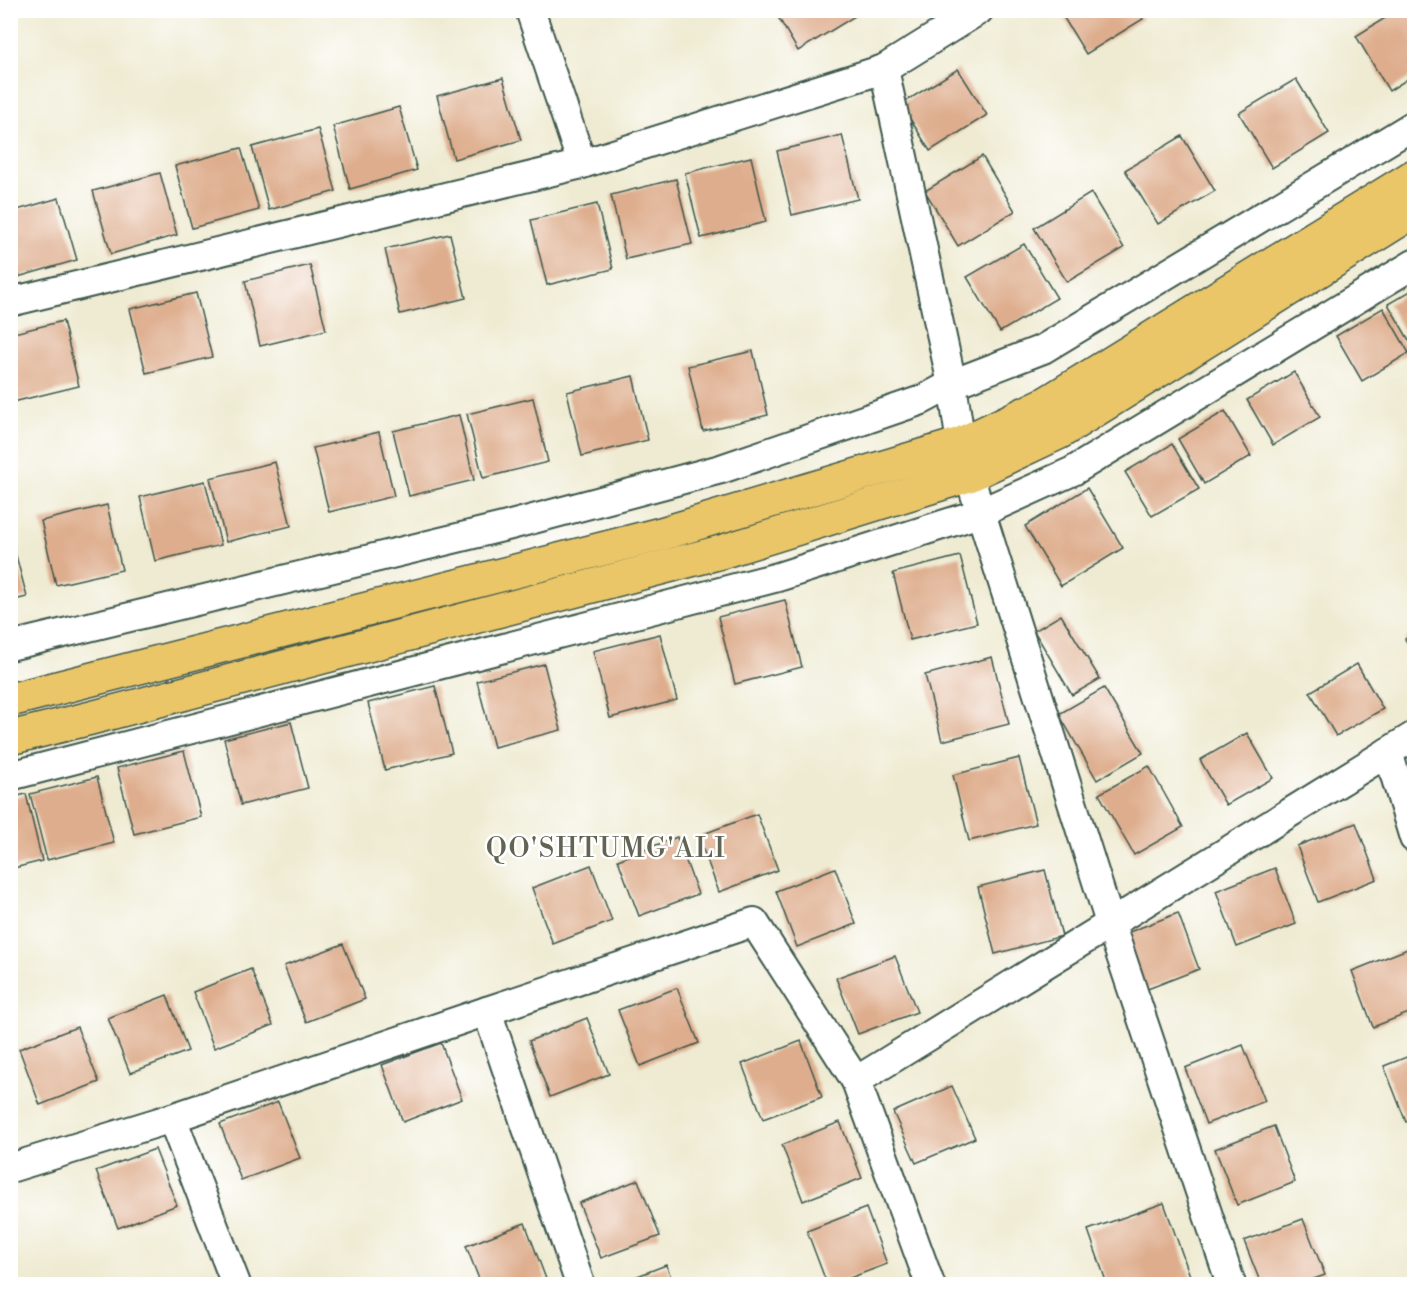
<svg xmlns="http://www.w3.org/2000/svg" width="1425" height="1295" font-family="'Libre Bodoni',serif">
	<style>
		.building { fill: #dead8d }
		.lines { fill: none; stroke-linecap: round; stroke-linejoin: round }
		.minor-casing { stroke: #3e574c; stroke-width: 32 }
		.major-casing { stroke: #3e574c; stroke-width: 36 }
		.minor { stroke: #fff; stroke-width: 28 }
		.major { stroke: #eac669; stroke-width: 33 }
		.labels { text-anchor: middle; stroke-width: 5; stroke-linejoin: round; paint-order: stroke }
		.quarter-label { font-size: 27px; letter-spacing: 1.5px; fill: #626453; stroke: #fff }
	</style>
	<rect width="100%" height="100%" fill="#fff"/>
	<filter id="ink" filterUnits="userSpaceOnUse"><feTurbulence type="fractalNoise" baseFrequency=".0167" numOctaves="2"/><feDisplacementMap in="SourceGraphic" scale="12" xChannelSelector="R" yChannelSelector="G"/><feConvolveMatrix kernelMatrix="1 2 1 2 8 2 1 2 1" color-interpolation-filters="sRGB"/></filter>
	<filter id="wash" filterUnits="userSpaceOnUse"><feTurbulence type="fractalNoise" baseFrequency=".008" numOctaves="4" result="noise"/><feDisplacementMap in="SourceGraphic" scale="24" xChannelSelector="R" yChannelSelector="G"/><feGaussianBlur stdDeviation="1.35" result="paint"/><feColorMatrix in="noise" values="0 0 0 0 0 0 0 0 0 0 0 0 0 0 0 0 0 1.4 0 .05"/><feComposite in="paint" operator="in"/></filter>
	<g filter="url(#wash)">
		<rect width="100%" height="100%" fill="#efebd3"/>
		<g id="blocks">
			<!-- building -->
			<g class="building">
				<path d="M774 10H852L855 16 798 51Z"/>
				<path d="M1059 10H1138L1143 19 1086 54Z"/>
				<path d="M1398 10H1414V75L1389 91 1356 36Z"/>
				<path d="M958 69 987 115 930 151 901 104Z"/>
				<path d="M503 78 521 140 454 159 437 96Z"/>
				<path d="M1296 79 1329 133 1272 168 1239 113Z"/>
				<path d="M399 107 417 170 350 189 333 126Z"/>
				<path d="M318 129 336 191 269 210 252 147Z"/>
				<path d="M842 135 858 199 792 215 777 151Z"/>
				<path d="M1182 136 1215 191 1158 224 1125 170Z"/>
				<path d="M241 148 259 210 192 228 175 166Z"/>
				<path d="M982 156 1015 211 958 246 925 191Z"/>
				<path d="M751 157 766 222 701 238 685 173Z"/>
				<path d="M160 173 177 235 111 254 93 191Z"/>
				<path d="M676 179 692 244 626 259 611 195Z"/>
				<path d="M1091 193 1124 248 1067 282 1034 228Z"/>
				<path d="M59 198 77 260 11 279 10 212Z"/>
				<path d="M597 204 613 269 547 285 531 220Z"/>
				<path d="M450 234 466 298 400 314 385 249Z"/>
				<path d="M1024 244 1057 298 1000 332 967 277Z"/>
				<path d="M310 265 326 330 260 346 245 281Z"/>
				<path d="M1414 289V349L1388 304Z"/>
				<path d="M196 293 212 357 146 373 130 309Z"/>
				<path d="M1383 308 1409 353 1362 381 1336 336Z"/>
				<path d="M63 321 79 386 13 402 10 390V334Z"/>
				<path d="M753 351 768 415 703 431 688 366Z"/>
				<path d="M1294 372 1320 417 1273 445 1247 400Z"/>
				<path d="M633 376 648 440 582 456 567 392Z"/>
				<path d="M533 398 548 462 483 478 467 414Z"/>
				<path d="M1225 411 1251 456 1204 484 1178 439Z"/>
				<path d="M459 415 474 480 409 496 393 431Z"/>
				<path d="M379 432 394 496 329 512 313 448Z"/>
				<path d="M1172 444 1199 489 1152 516 1125 472Z"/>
				<path d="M275 462 291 526 226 542 210 478Z"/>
				<path d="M205 481 221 545 155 561 140 497Z"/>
				<path d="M1087 488 1123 548 1061 586 1025 526Z"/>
				<path d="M107 505 122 570 56 585 41 521Z"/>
				<path d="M10 533 27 597 10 601Z"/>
				<path d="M960 556 977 623 910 640 893 573Z"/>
				<path d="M785 600 802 667 735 684 718 617Z"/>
				<path d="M1061 615 1100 679 1072 695 1034 631Z"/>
				<path d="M1414 633V655L1405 639Z"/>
				<path d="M660 634 677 700 610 718 593 651Z"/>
				<path d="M992 657 1009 724 942 741 925 675Z"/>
				<path d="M544 664 561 730 494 747 477 681Z"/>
				<path d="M1357 664 1383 709 1336 736 1310 692Z"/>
				<path d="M435 686 452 753 385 770 368 703Z"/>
				<path d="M1104 688 1143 753 1097 780 1059 714Z"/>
				<path d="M291 722 308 788 241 805 224 739Z"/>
				<path d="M1247 733 1273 778 1226 805 1200 760Z"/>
				<path d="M184 751 201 817 134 834 117 768Z"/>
				<path d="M1019 758 1036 824 969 841 953 775Z"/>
				<path d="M1149 766 1183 827 1134 855 1099 794Z"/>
				<path d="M97 777 114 843 47 860 30 794Z"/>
				<path d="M26 794 42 861 10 869V798Z"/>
				<path d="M757 814 778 870 719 892 698 836Z"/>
				<path d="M1356 823 1377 879 1318 902 1297 846Z"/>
				<path d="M677 837 698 894 639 916 618 860Z"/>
				<path d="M591 865 612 921 553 944 532 888Z"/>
				<path d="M835 868 856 924 797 947 776 891Z"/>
				<path d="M1275 868 1296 924 1237 947 1216 891Z"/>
				<path d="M1045 870 1062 936 995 954 978 887Z"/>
				<path d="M1178 913 1199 969 1140 992 1119 936Z"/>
				<path d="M343 944 365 999 306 1022 284 966Z"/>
				<path d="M1410 948 1414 959V1011L1373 1027 1352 971Z"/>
				<path d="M895 956 917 1012 858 1034 836 978Z"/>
				<path d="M251 969 273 1025 214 1048 193 992Z"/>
				<path d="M677 988 699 1043 640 1066 618 1010Z"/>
				<path d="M167 995 188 1051 130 1073 108 1018Z"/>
				<path d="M587 1018 609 1074 550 1097 529 1041Z"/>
				<path d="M77 1027 99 1082 40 1105 19 1049Z"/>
				<path d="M801 1041 822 1097 763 1119 742 1064Z"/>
				<path d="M441 1043 462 1099 403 1122 382 1065Z"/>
				<path d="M1243 1045 1265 1101 1206 1124 1185 1068Z"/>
				<path d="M1414 1054V1119L1406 1122 1384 1066Z"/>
				<path d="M952 1086 975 1138 916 1163 893 1112Z"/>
				<path d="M278 1102 300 1158 241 1180 220 1124Z"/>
				<path d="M840 1122 862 1178 803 1201 782 1145Z"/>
				<path d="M1274 1126 1295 1182 1237 1205 1215 1149Z"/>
				<path d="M155 1149 177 1205 118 1228 96 1171Z"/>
				<path d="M638 1180 660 1236 601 1258 579 1203Z"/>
				<path d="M1164 1203 1193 1284H1107L1088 1230Z"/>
				<path d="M866 1208 887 1264 834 1284H827L807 1231Z"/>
				<path d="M1303 1219 1325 1275 1300 1284H1261L1244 1241Z"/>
				<path d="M525 1223 546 1279 531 1284H481L466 1246Z"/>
				<path d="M666 1265 674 1284H617Z"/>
			</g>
		</g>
	</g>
	<g filter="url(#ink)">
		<use href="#blocks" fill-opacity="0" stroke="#3e574c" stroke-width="1.5"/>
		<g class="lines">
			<defs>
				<g id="minor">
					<path d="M530 10 582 164"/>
					<path d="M884 69 952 384 961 444 969 475 1110 923 1231 1284"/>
					<path d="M10 302 582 164 884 69 979 10"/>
					<path d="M10 646 507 526 721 469 922 400 952 384 1043 349 1414 125"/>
					<path d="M1388 752 1414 838"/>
					<path d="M10 776 778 577 980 513 1073 471 1414 264"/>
					<path d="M487 1011 580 1284"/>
					<path d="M172 1118 236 1284"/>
					<path d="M10 1168 172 1118 487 1011 754 922 856 1081"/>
					<path d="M930 1284 856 1081 1414 736"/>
				</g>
				<g id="major">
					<path d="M10 700 661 534 961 444 1045 404 1414 176"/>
					<path d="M10 738 91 718 721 552 969 475 1060 432 1414 211"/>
				</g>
			</defs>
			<!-- minor casing -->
			<use href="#minor" class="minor-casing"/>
			<!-- major casing -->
			<use href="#major" class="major-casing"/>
			<!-- minor -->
			<use href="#minor" class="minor"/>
			<!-- major -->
			<use href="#major" class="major"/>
		</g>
	</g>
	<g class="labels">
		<!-- quarter labels -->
		<g class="quarter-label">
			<text x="606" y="857">QO'SHTUMG'ALI</text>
		</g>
	</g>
	<!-- margin -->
	<rect width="1425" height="1295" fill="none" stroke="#fff" stroke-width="36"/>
</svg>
